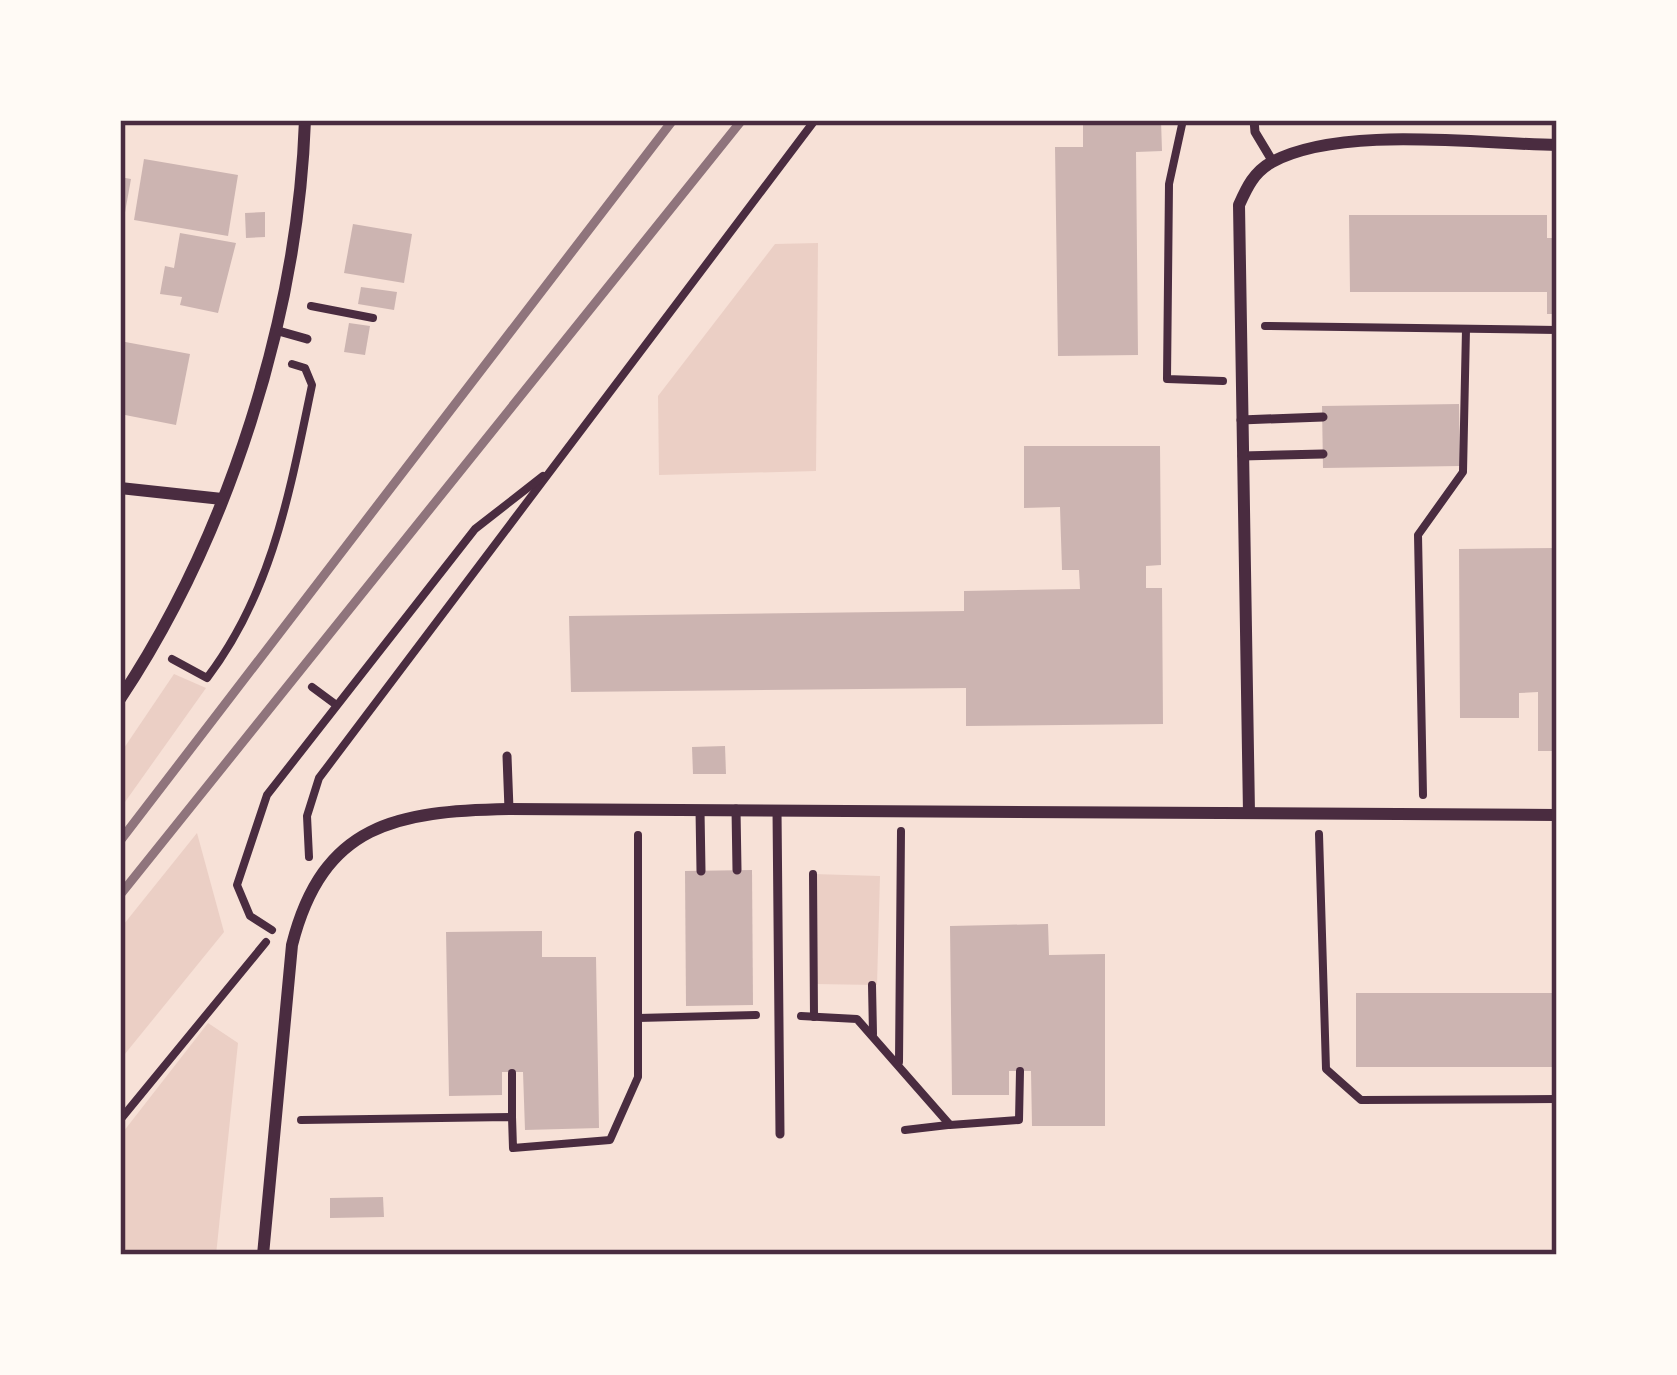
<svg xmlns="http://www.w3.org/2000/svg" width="1677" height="1375" font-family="'PT Serif',serif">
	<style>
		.green { fill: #ebcfc5 }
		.building { fill: #ccb4b1 }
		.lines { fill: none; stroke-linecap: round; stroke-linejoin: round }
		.path { stroke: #4a2c40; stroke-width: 8 }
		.service { stroke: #4a2c40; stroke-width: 9 }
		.minor { stroke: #4a2c40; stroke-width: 12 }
		.rail { stroke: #8f747c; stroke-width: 9 }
		.neatline { fill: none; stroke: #4a2c40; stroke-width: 4.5 }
	</style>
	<rect width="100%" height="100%" fill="#f7e1d7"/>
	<!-- green -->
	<g class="green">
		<path d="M818 243 816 471 659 475 658 396 775 244Z"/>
		<path d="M174 674 206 688 120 809V754Z"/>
		<path d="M197 833 224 932 120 1060V929Z"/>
		<path d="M813 874 880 876 877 985 814 984Z"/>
		<path d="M208 1023 238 1043 216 1255H120V1136Z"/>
	</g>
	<!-- building -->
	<g class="building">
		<path d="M1083 120H1161L1162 151 1136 152 1138 355 1058 356 1055 147H1083Z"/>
		<path d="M144 159 238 175 228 236 134 220Z"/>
		<path d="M120 177 131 179 122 229H120Z"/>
		<path d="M265 212V237L246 238 245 213Z"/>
		<path d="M1349 215H1547V238H1557V314H1547V292H1350Z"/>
		<path d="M353 224 412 234 404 283 344 273Z"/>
		<path d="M180 233 236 243 218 313 180 305 182 297 160 294 165 266 174 268Z"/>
		<path d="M361 287 397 292 394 310 358 304Z"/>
		<path d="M349 323 370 326 365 355 344 352Z"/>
		<path d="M120 341 190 354 176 425 120 414Z"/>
		<path d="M1459 404 1460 466 1323 468 1322 406Z"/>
		<path d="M1024 446H1160L1161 565 1146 566V588H1162L1163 724 966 726V688L571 692 569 616 964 611V591L1080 589 1079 570H1062L1060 507 1024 508Z"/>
		<path d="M1556 548 1557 751H1538V692L1519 693V718H1460L1459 549Z"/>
		<path d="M725 746 726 774H693L692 747Z"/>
		<path d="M752 870 753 1005 686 1006 685 871Z"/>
		<path d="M1048 924 1049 955 1105 954V1126H1032L1031 1071H1009V1095H952L950 926Z"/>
		<path d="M542 931V957H596L599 1128 525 1130 523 1072H502V1095L449 1096 446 932Z"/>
		<rect x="1356" y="993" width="201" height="74"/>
		<path d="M383 1197 384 1217 330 1218V1198Z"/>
		<rect x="349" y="1251" width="76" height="4"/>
	</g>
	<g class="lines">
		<!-- path -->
		<g class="path">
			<path d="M1183 120 1169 184 1167 379 1223 381"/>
			<path d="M311 306 373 318"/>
			<path d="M1265 326 1557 330"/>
			<path d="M172 659 207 678C273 591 290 490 312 385L305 368 292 364"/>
			<path d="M312 687 335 704"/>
			<path d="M1423 795 1418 535 1463 472 1466 329"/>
			<path d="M1319 834 1326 1069 1361 1100 1557 1099"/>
			<path d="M309 857 307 816 319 778 815 120"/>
			<path d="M813 874 814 1017"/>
			<path d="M272 930 250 916 237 885 267 795 475 529 543 476"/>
			<path d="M872 985 873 1034"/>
			<path d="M801 1016 857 1019 950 1125 1019 1120 1020 1071"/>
			<path d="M638 1018 756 1015"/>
			<path d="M899 1062 901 831"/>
			<path d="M512 1073V1117"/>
			<path d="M120 1120 266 942"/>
			<path d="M301 1120 512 1117 513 1148 610 1140 638 1077V835"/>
			<path d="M905 1130 948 1125"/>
		</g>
		<!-- service -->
		<g class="service">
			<path d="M1254 120 1255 132 1273 162"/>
			<path d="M275 330 307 339"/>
			<path d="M1241 420 1323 417"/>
			<path d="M1242 456 1323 454"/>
			<path d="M507 756 509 809"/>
			<path d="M736 809 737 870"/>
			<path d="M700 810 701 871"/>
			<path d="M777 810 780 1134"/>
		</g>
		<!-- minor -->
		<g class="minor">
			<path d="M120 488 222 499"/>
			<path d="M120 699C229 535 298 316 305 120"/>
			<path d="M1249 813 1239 205C1247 187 1254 172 1272 162 1341 125 1479 144 1557 145"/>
			<path d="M263 1255 292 945C323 823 397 811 509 809L1557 815"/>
		</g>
		<!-- rail -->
		<g class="rail">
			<path d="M120 841 673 120"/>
			<path d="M120 895 742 120"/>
		</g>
	</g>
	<!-- border -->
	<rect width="1677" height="1375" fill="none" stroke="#fffaf5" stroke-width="246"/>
	<rect x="123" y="123" width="1431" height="1129" class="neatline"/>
</svg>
